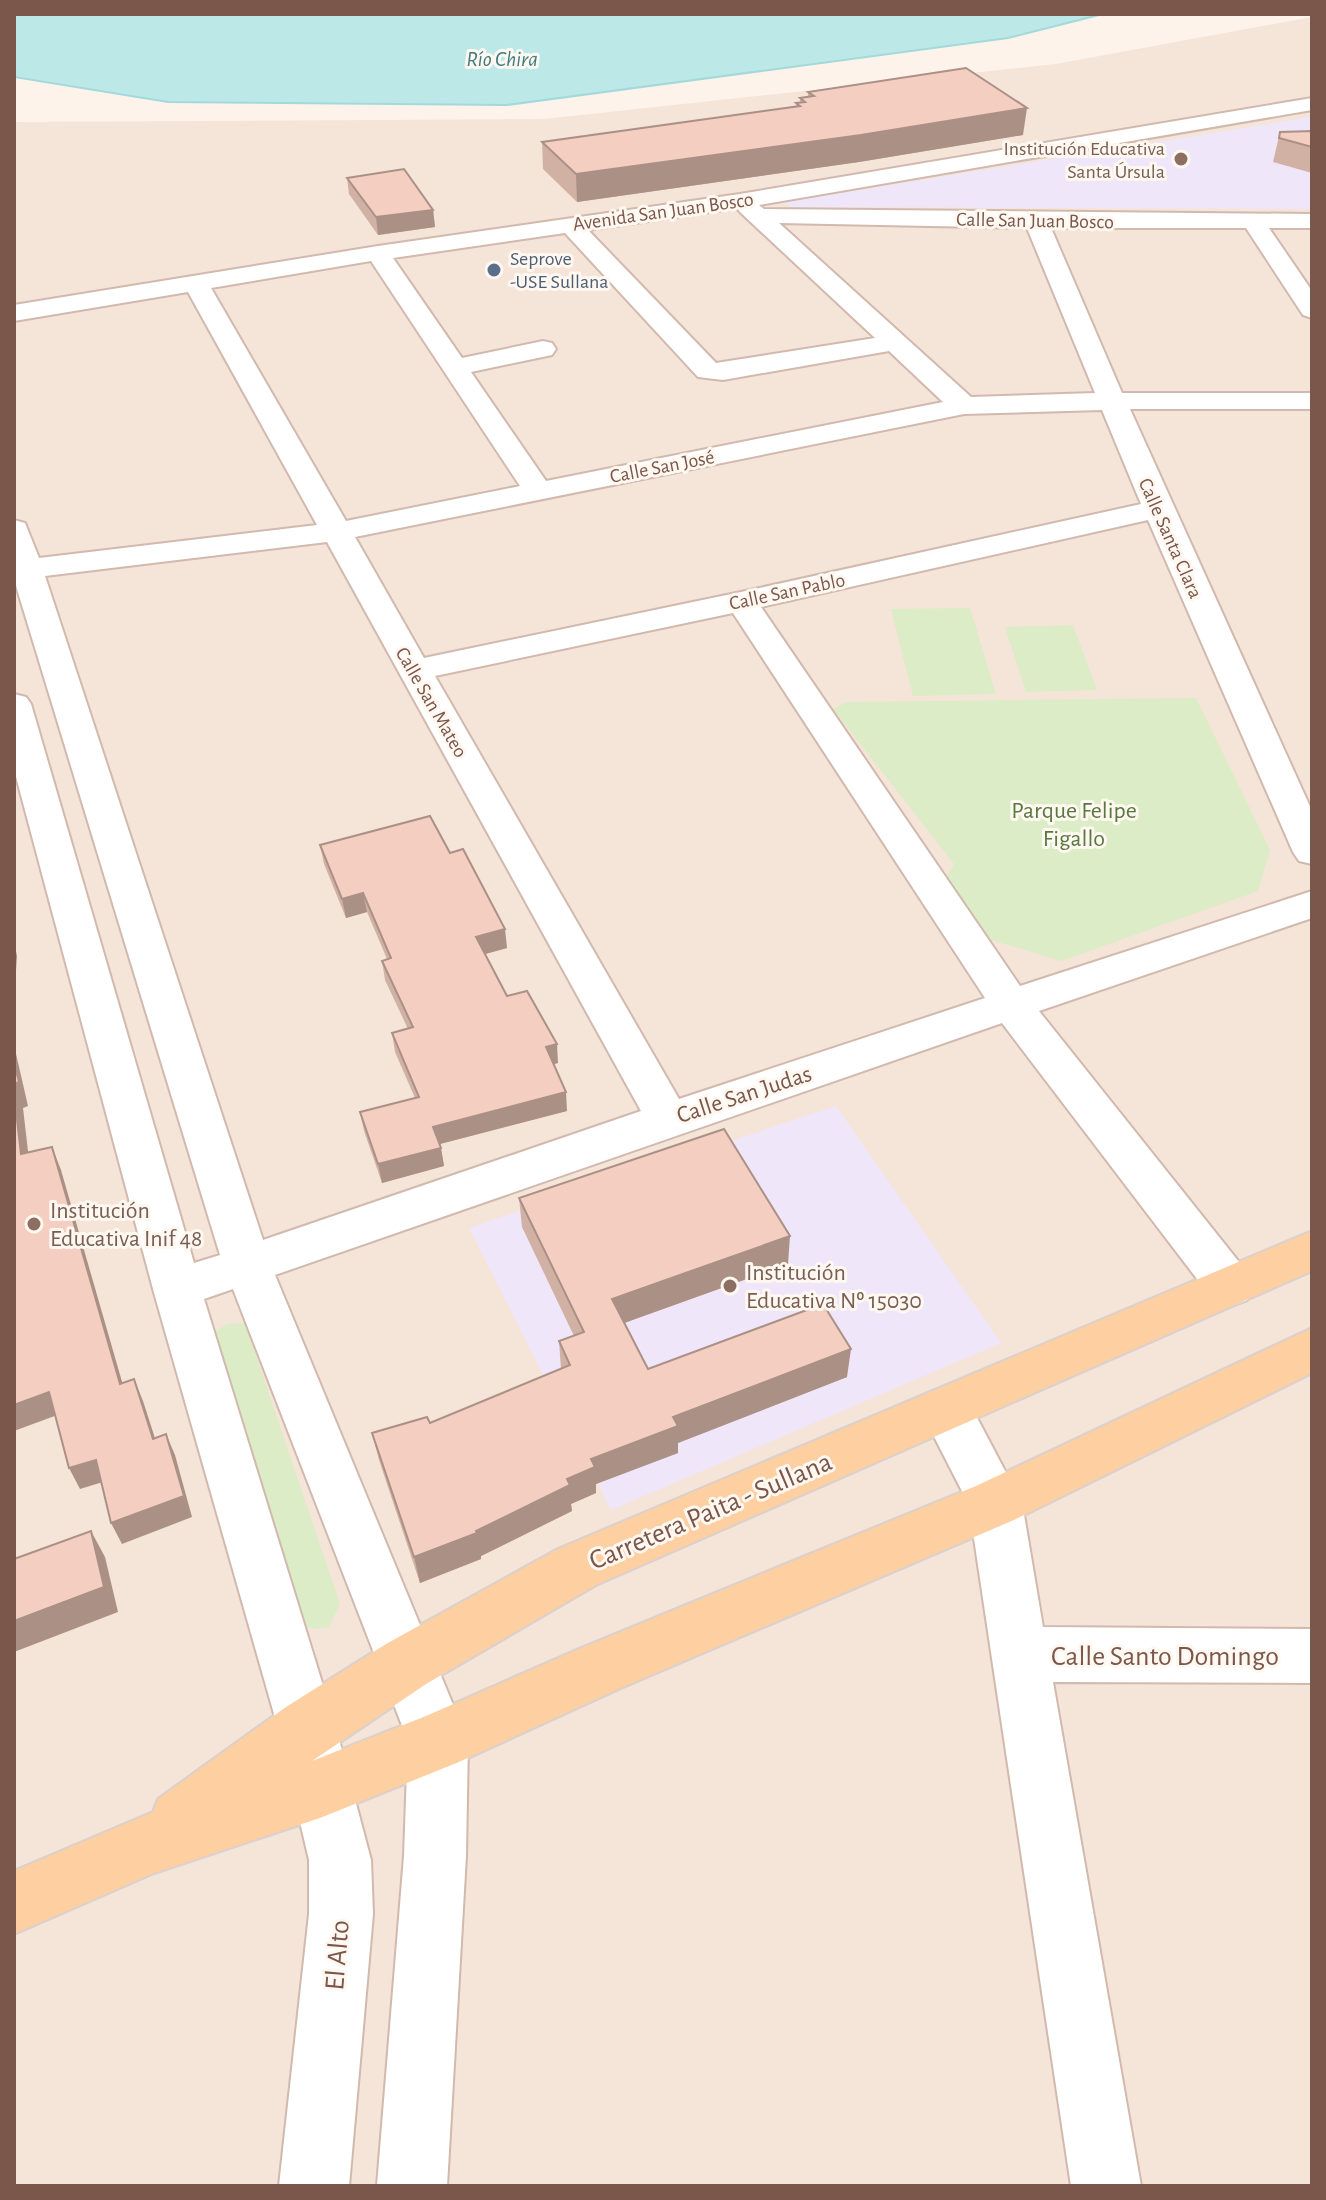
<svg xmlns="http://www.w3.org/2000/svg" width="1326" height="2200" font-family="'Alegreya Sans',sans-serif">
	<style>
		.residential { fill: #f5e4d8 }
		.education { fill: #f0e6fa }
		.green { fill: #dbecc7 }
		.water { fill: #bde8e8; stroke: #a3d9db; stroke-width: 2 }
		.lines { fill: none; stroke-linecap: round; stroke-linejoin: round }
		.minor-casing { stroke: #d1b9ae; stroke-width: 4 }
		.major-casing { stroke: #dad0cd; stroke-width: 4 }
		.minor { fill: #fff; fill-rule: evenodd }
		.major { fill: #fdcfa1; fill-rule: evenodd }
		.wall { fill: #d2b1a5 }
		.shaded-wall { fill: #ab9086 }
		.building { fill: #f4cec0; stroke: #ab9086; stroke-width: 2 }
		.education-dot { fill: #8d6e63; stroke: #fff8f1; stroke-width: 3 }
		.service-dot { fill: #5c6f8a; stroke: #fff8f1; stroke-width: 3 }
		.labels { text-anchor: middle; stroke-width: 6; stroke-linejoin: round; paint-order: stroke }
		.far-education-label { font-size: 20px; fill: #785e54; stroke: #fff8f1; text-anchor: end }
		.far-street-label { font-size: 20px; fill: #7a564b; stroke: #fff8f1 }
		.far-service-label { font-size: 20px; fill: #4e5e75; stroke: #fff8f1; text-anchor: start }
		.far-water-label { font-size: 22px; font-style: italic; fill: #3e7c7e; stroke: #fff8f1 }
		.park-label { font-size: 24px; fill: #587a40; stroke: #fff8f1 }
		.street-label { font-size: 24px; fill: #7a564b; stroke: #fff8f1 }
		.education-label { font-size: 24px; fill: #785e54; stroke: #fff8f1; text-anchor: start }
		.near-street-label { font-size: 28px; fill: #7a564b; stroke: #fff8f1 }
	</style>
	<rect width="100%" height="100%" fill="#fdf3ea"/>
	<!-- residential -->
	<path class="residential" d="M1312 17V2186H14V122L544 119 1056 64Z"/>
	<!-- education -->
	<g class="education">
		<path d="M1312 117V209L791 207 786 202Z"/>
		<path d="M836 1106 1001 1343 611 1510 469 1228Z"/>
	</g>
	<!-- green -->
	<g class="green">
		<path d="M970 608 996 694 913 696 891 609Z"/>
		<path d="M1073 625 1097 690 1026 692 1005 627Z"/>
		<path d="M1196 698 1270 850 1258 891 1061 961 982 937 943 883 954 864 833 709 847 702Z"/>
		<path d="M245 1323 340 1604 329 1627 315 1629 299 1625 210 1335 227 1324Z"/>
	</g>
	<!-- water -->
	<path class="water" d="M14 14H1103L1008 38 507 105 168 102 14 77Z"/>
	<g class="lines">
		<defs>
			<g id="minor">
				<path d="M1312 98V110L759 205 764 209 1312 214V228H1269L1312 291V318L1303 315 1246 228H1051L1122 393H1312V409H1130L1312 811V864L1299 861 1293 852 1148 520 761 607 1020 986 1312 891V918L1039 1011 1247 1272 1254 1286 1247 1300 1230 1306 1213 1300 1002 1023 275 1275 468 1741 466 1856 447 2186H377L404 1856 408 1741 233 1289 204 1299 336 1728 371 1860 373 1914 349 2186H279L309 1914V1860L278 1728 153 1289 14 769V694L26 697 31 704 194 1263 220 1255 14 579V520L25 523 39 558 317 525 188 292 14 321V305L378 246 740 194ZM737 208 740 212 875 338 716 363 588 230ZM779 223 1027 228 1095 393 971 397ZM565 233 698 377 723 380 889 351 943 402 546 481 471 372 552 355 556 349 552 343 543 341 462 358 393 258ZM371 261 520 486 346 521 211 288ZM1102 410 1141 504 741 592 424 658 355 537 964 414ZM327 542 641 1111 263 1240 45 576ZM733 613 985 998 679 1099 435 676Z"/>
				<path d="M946 1387 964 1393 1022 1503 1043 1627 1312 1629V1683L1053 1682 1141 2186H1071L969 1505 920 1409 928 1393Z"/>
			</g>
			<path id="major" d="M1312 1231V1271L596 1585 426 1684 312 1761 426 1716 581 1648 976 1486 1312 1328V1373L1014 1520 621 1688 459 1762 320 1818 154 1873 14 1934V1871L153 1812 158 1799 286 1707 386 1644 558 1549Z"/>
		</defs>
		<!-- minor casing -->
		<use href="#minor" class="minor-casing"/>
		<!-- major casing -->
		<use href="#major" class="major-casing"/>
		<!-- minor -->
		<use href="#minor" class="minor"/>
		<!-- major -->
		<use href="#major" class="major"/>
	</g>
	<!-- wall -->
	<g class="wall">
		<path d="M808 92 1023 135 859 162 577 202 543 169 542 142 796 107V103L800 102V98L808 97Z"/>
		<path d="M1312 131V173L1273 162 1280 132Z"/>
		<path d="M347 178 433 210 435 227 378 235 349 194Z"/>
		<path d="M320 845 450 853 507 948 485 954 507 996 558 1063 553 1064 567 1111 440 1144 444 1166 382 1183 364 1131 360 1112 415 1098 395 1052 392 1033 408 1029 385 980 382 961 387 959 367 912 346 918 324 864Z"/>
		<path d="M519 1198 788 1264 624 1323 648 1369 847 1377 678 1443V1453L596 1484V1493L571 1504 572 1511 481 1556V1559L420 1583 379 1460 372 1433 430 1423 561 1369 559 1341 574 1336 522 1227Z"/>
	</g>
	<!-- shaded-wall -->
	<g class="shaded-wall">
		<path d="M1027 108 1023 135 859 162 577 202 576 174Z"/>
		<path d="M433 210 435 227 378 235 376 217Z"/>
		<path d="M363 893 367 912 346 918 342 899Z"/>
		<path d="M505 929 507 948 478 956 476 937Z"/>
		<path d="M14 941 17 956 14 999Z"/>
		<path d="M557 1044 558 1063 547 1066 546 1047Z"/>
		<path d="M14 1045 28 1106 23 1108 31 1177 21 1154 14 1094Z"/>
		<path d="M566 1092 567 1111 436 1145 433 1127Z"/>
		<path d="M52 1147 61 1170 129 1406 120 1384Z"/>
		<path d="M441 1148 444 1166 382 1183 378 1164Z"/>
		<path d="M790 1236 788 1264 613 1327 612 1299Z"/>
		<path d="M851 1349 847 1377 678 1443V1453L596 1484V1493L571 1504 572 1511 481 1556V1559L420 1583 414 1557 476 1531 567 1479 591 1459 673 1417Z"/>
		<path d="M134 1379 143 1401 162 1460 153 1439Z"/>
		<path d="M49 1392 60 1414 14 1431V1405Z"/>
		<path d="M166 1434 175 1455 192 1517 122 1544 111 1523Z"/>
		<path d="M96 1460 106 1481 80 1489 69 1468Z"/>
		<path d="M91 1531 105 1557 118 1612 14 1652V1621Z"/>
	</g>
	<!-- building -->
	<g class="building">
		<path d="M966 68 1027 108 861 135 576 174 542 142 800 106 796 103 805 102 800 98 814 96 808 92Z"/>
		<path d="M1312 131V147L1279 138 1280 132Z"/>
		<path d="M404 169 433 210 376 217 347 178Z"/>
		<path d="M430 816 450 853 463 849 505 929 476 937 507 996 527 991 557 1044 546 1047 566 1092 433 1127 441 1148 378 1164 360 1112 419 1097 392 1033 413 1027 382 961 391 958 363 893 342 899 320 845Z"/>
		<path d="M14 1063 19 1082 14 1084Z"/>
		<path d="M14 1094 21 1154 52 1147 120 1384 134 1379 153 1439 166 1434 184 1496 111 1523 96 1460 69 1468 49 1392 14 1405Z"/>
		<path d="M724 1129 790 1236 612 1299 648 1369 823 1304 851 1349 673 1417 678 1426 591 1459 595 1467 567 1479 570 1485 476 1531 477 1533 414 1557 372 1433 427 1417 430 1423 570 1365 559 1341 584 1332 519 1198Z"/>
		<path d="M91 1531 104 1587 14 1621V1559Z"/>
	</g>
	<!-- markers -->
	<g class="education-dot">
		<circle cx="1181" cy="159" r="8"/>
		<circle cx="34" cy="1224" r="8"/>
		<circle cx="730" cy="1286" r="8"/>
	</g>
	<circle class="service-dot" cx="494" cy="270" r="8"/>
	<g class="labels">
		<!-- far-education labels -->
		<g class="far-education-label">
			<text x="1165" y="155">Institución Educativa<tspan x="1165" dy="23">Santa Úrsula</tspan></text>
		</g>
		<!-- far-street labels -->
		<g class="far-street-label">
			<text transform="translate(663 211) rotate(-8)" y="7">Avenida San Juan Bosco</text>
			<text transform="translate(1035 220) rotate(1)" y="7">Calle San Juan Bosco</text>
			<text transform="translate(662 466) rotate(-11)" y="7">Calle San José</text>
			<text transform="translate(1171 538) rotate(66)" y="7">Calle Santa Clara</text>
			<text transform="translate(787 591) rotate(-12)" y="7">Calle San Pablo</text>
			<text transform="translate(432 702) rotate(60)" y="7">Calle San Mateo</text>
		</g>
		<!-- far-service labels -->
		<g class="far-service-label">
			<text x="510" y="265">Seprove<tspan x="510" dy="23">-USE Sullana</tspan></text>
		</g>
		<!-- far-water labels -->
		<g class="far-water-label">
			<text x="502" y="66">Río Chira</text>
		</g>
		<!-- park labels -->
		<g class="park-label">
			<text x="1074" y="818">Parque Felipe<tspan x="1074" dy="28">Figallo</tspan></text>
		</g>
		<!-- street labels -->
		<g class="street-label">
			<text transform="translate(744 1094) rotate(-18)" y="8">Calle San Judas</text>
		</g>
		<!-- education labels -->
		<g class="education-label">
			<text x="50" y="1218">Institución<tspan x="50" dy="28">Educativa Inif 48</tspan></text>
			<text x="746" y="1280">Institución<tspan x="746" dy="28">Educativa Nº 15030</tspan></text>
		</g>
		<!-- near-street labels -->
		<g class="near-street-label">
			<text transform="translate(710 1510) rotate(-23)" y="10">Carretera Paita - Sullana</text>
			<text x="1165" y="1665">Calle Santo Domingo</text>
			<text transform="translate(336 1955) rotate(-85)" y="10">El Alto</text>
		</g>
	</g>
	<!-- border -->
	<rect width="1326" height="2200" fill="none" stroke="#7a564b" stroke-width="32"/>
</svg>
